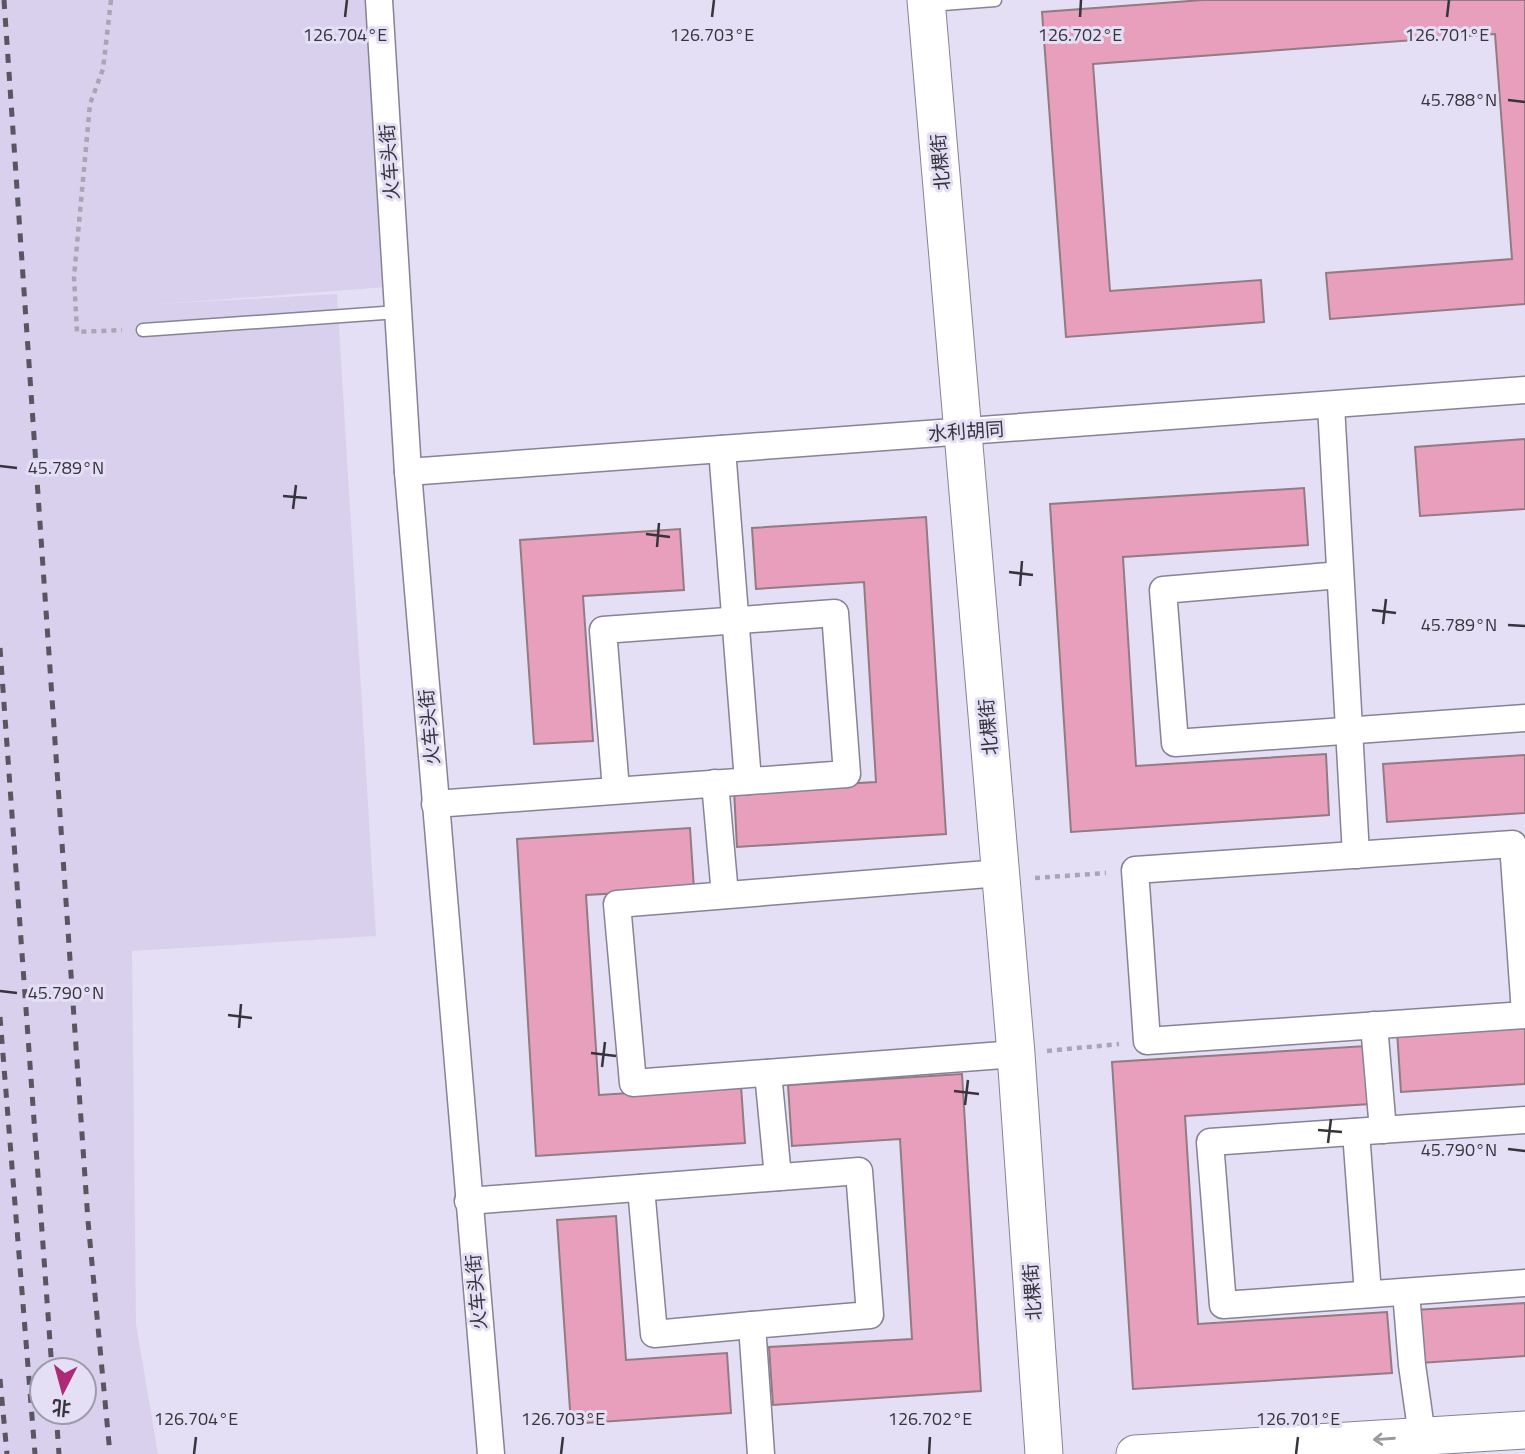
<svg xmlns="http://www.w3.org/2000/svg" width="1525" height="1454" font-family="'Titillium Web','Noto Sans SC',sans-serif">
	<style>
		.built { fill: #d8d0ed; fill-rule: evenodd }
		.building { fill: #e89fbb; stroke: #927b83; stroke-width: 2 }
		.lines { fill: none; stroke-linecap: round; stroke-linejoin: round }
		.lane-casing { stroke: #878296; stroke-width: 15 }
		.street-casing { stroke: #878296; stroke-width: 29 }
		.secondary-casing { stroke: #878296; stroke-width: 39 }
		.path { stroke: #a9a5b5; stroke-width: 4.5; stroke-dasharray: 5 5; stroke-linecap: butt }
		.lane { stroke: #fff; stroke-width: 12 }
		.street { stroke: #fff; stroke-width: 26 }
		.secondary { stroke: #fff; stroke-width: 37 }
		.rail { stroke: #585660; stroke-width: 5; stroke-dasharray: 9 9; stroke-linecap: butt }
		.oneway { stroke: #9a9a9e }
		.ticks { fill: none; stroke: #36343c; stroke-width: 2.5 }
		.labels { text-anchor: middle; stroke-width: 6; stroke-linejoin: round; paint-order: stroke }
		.street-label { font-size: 19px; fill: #36343c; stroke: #e4dff4 }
		.ticks-label { font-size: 18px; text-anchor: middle; fill: #36343c; stroke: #e4dff4; stroke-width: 6; stroke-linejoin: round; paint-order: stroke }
	</style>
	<rect width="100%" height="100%" fill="#e4dff4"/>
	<!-- built -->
	<path class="built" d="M0 0H368L386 287 160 304 337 294 376 936 132 951 136 1324 158 1454H0ZM42 1370H84V1412H42Z"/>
	<!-- building -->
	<g class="building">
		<path d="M1203 0H1525V304L1330 319 1326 273 1512 259 1495 34 1093 64 1110 291 1261 280 1264 322 1066 337 1042 12Z"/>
		<path d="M1525 439V509L1420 516 1415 447Z"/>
		<path d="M1304 488 1308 545 1123 557 1136 766 1326 754 1329 815 1071 832 1050 504Z"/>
		<path d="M926 517 946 834 737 847 734 790 876 782 864 582 756 589 752 528Z"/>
		<path d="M680 529 684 590 583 596 593 741 534 744 520 540Z"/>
		<path d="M1525 755V813L1387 822 1383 764Z"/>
		<path d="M690 828 694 889 586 895 599 1095 741 1086 745 1143 536 1156 517 839Z"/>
		<path d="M1525 1023V1084L1401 1092 1397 1031Z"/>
		<path d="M1366 1046 1370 1104 1185 1116 1198 1324 1387 1312 1392 1373 1133 1389 1112 1062Z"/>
		<path d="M962 1074 981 1391 773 1405 769 1347 912 1339 900 1139 792 1146 788 1085Z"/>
		<path d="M616 1216 626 1360 727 1353 731 1413 571 1424 557 1220Z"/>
		<path d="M1525 1303V1356L1420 1363 1416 1310Z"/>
	</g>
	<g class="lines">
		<defs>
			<g id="lane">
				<path d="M930 5 995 0"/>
				<path d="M143 330 398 312"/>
			</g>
			<g id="street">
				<path d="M379 0 408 472 491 1454"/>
				<path d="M1331 405 1356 855"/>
				<path d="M722 449 748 781"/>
				<path d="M408 472 1525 390"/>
				<path d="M1340 575 1163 590 1175 743 1525 718"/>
				<path d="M715 783 725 895"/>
				<path d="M435 804 847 774 835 613 603 630 616 790"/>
				<path d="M1000 873 617 904 633 1083 1016 1054"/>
				<path d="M1525 1013 1513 844 1135 870 1147 1041 1525 1015"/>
				<path d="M1374 1025 1383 1130"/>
				<path d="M768 1073 778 1177"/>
				<path d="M1525 1120 1210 1142 1223 1305 1525 1283"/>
				<path d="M1356 1132 1368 1294"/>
				<path d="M641 1188 654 1334 752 1325"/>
				<path d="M468 1201 859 1171 870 1315 752 1325 761 1454"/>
				<path d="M1406 1292 1412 1365 1422 1436"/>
			</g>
			<g id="secondary">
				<path d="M926 0 1016 1054 1044 1454"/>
				<path d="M1135 1454 1525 1430"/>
			</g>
		</defs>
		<!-- lane casing -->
		<use href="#lane" class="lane-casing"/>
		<!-- street casing -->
		<use href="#street" class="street-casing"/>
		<!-- secondary casing -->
		<use href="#secondary" class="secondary-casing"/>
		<!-- path -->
		<g class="path">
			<path d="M111 0 103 69 90 104 74 277 77 332 122 330"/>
			<path d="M1035 878 1106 873"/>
			<path d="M1047 1051 1119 1044"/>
		</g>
		<!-- lane -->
		<use href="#lane" class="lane"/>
		<!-- street -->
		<use href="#street" class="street"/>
		<!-- secondary -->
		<use href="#secondary" class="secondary"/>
		<!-- rail -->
		<g class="rail">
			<path d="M4 0 88 1221 110 1454"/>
			<path d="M0 648 52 1370"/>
			<path d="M0 1017 35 1454"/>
			<path d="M0 1379 7 1454"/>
			<path d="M56 1412 59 1454"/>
		</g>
	</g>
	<!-- one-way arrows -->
	<defs><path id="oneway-shaft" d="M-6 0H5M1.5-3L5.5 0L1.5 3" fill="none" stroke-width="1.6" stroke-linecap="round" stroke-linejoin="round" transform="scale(1.75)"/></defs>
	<use class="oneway" href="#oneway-shaft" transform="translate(1384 1439) rotate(176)"/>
	<!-- ticks -->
	<path class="ticks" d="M345 17 347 0M712 17 714 0M1080 17 1081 0M1447 17 1449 0M1508 100 1525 102M0 466 17 468M283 496 307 498M293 509 296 485M646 534 670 537M657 547 659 523M1009 572 1033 575M1020 586 1022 561M1372 610 1396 613M1383 624 1386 599M1508 625 1525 626M0 991 17 993M228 1015 252 1018M239 1028 241 1004M591 1053 616 1056M602 1067 605 1042M954 1091 979 1094M965 1105 968 1080M1318 1130 1342 1132M1328 1143 1331 1119M1508 1149 1525 1151M194 1454 196 1437M561 1454 563 1437M929 1454 930 1437M1296 1454 1298 1437"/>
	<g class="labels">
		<!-- street labels -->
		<g class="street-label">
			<text transform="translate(389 162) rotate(-94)" y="7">火车头街</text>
			<text transform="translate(940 162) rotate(-95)" y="7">北棵街</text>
			<text transform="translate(966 431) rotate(-4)" y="7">水利胡同</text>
			<text transform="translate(429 727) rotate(-95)" y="7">火车头街</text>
			<text transform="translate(988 727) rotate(-95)" y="7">北棵街</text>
			<text transform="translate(476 1292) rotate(-95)" y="7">火车头街</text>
			<text transform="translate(1032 1292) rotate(-94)" y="7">北棵街</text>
		</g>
	</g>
	<g class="ticks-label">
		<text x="345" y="41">126.704°E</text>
		<text x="712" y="41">126.703°E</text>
		<text x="1080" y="41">126.702°E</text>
		<text x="1447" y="41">126.701°E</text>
		<text x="1459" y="106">45.788°N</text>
		<text x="66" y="474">45.789°N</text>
		<text x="1459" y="631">45.789°N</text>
		<text x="66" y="999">45.790°N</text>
		<text x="1459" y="1156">45.790°N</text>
		<text x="196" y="1425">126.704°E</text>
		<text x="563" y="1425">126.703°E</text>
		<text x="930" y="1425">126.702°E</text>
		<text x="1298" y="1425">126.701°E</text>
	</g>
	<!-- north arrow -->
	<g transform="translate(63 1391) rotate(186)"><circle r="33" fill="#e4dff4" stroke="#9e9baa" stroke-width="2"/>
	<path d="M0-5L12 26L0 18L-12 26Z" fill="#ad2a74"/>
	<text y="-10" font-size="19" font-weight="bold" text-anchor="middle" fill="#36343c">北</text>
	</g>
</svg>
